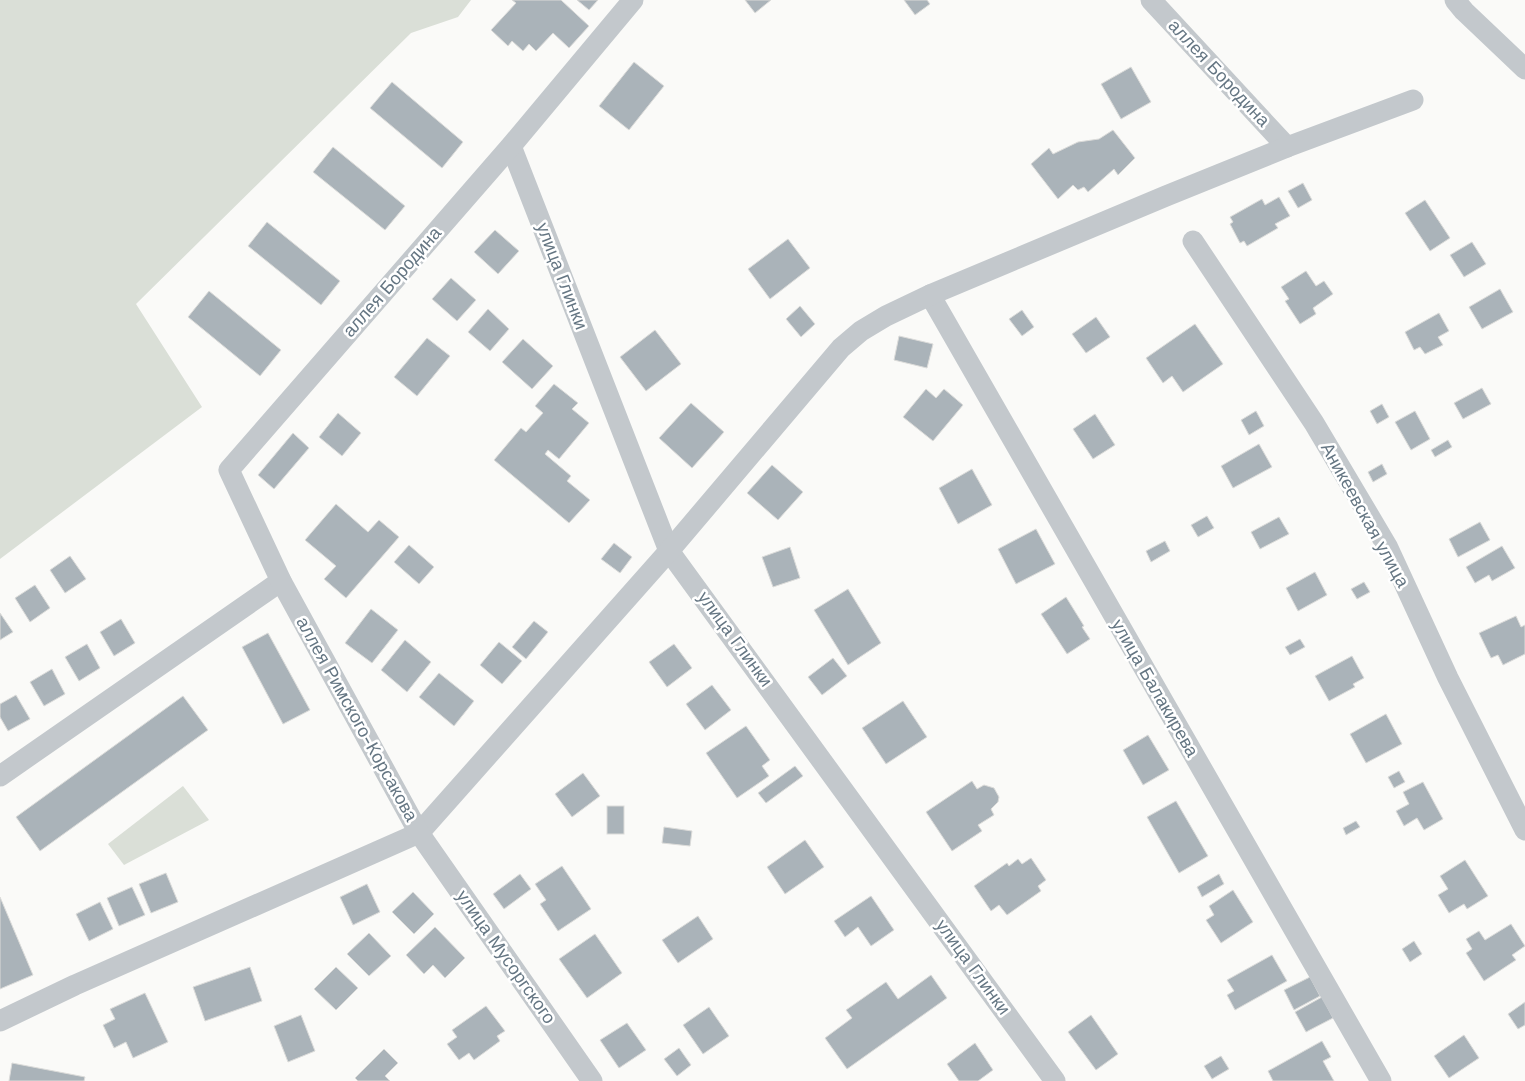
<svg xmlns="http://www.w3.org/2000/svg" width="1525" height="1081" font-family="'Work Sans',sans-serif">
	<style>
		.green { fill: #dadfd7 }
		.building { fill: #aab3b9; stroke: #dcdcda }
		.lines { fill: none; stroke-linecap: round; stroke-linejoin: round }
		.minor { stroke: #c3c8cc; stroke-width: 21 }
		.labels { text-anchor: middle; stroke-width: 5; stroke-linejoin: round; paint-order: stroke }
		.street-label { font-size: 18px; fill: #657683; stroke: #fff }
	</style>
	<rect width="100%" height="100%" fill="#fafaf8"/>
	<!-- green -->
	<g class="green">
		<path d="M0 0H471L458 17 411 33 136 304 202 407 0 559Z"/>
		<path d="M183 786 209 820 124 865 108 844Z"/>
	</g>
	<!-- building -->
	<g class="building">
		<path d="M512 0H561L589 26 569 48 553 33 536 51 529 44 523 51 512 41 508 46 491 30 516 3Z"/>
		<path d="M577 0H598L589 10Z"/>
		<path d="M745 0H771L755 13Z"/>
		<path d="M904 0H927L930 4 915 15Z"/>
		<path d="M634 62 664 86 629 130 599 106Z"/>
		<path d="M1131 67 1151 102 1121 119 1101 84Z"/>
		<path d="M392 82 463 142 442 168 370 108Z"/>
		<path d="M1113 130 1135 158 1118 175 1114 169 1088 192 1084 187 1078 190 1073 185 1058 199 1031 164 1049 148 1053 154 1078 142 1099 139Z"/>
		<path d="M333 147 405 206 385 230 313 172Z"/>
		<path d="M1303 183 1312 200 1298 208 1288 191Z"/>
		<path d="M1279 197 1290 216 1275 224 1278 228 1247 246 1244 241 1240 243 1230 224 1233 222 1230 217 1262 199 1265 205Z"/>
		<path d="M1425 200 1450 238 1430 251 1405 213Z"/>
		<path d="M267 222 340 281 321 305 248 246Z"/>
		<path d="M495 230 519 251 498 274 474 252Z"/>
		<path d="M788 239 810 268 770 299 748 269Z"/>
		<path d="M1472 242 1486 264 1464 277 1450 255Z"/>
		<path d="M1306 271 1316 286 1324 281 1333 294 1313 308 1316 314 1300 324 1285 301 1289 299 1281 287Z"/>
		<path d="M451 278 476 300 457 321 432 299Z"/>
		<path d="M1500 289 1513 312 1482 329 1469 307Z"/>
		<path d="M209 291 281 350 260 376 188 317Z"/>
		<path d="M800 306 815 324 801 337 786 319Z"/>
		<path d="M488 309 509 329 490 351 468 332Z"/>
		<path d="M1022 310 1034 327 1022 336 1009 319Z"/>
		<path d="M1439 313 1449 331 1438 337 1443 345 1425 354 1420 347 1414 350 1405 332Z"/>
		<path d="M1096 317 1110 337 1086 353 1072 334Z"/>
		<path d="M1195 324 1223 364 1183 392 1172 376 1163 383 1146 358Z"/>
		<path d="M655 330 681 364 646 391 620 357Z"/>
		<path d="M899 336 933 344 927 368 894 360Z"/>
		<path d="M427 338 450 356 417 396 394 377Z"/>
		<path d="M523 339 553 366 532 389 502 362Z"/>
		<path d="M554 384 578 403 572 409 589 423 559 459 548 450 545 454 571 476 567 481 590 500 569 523 494 460 521 428 526 432 543 413 535 406Z"/>
		<path d="M1482 388 1491 404 1463 419 1454 403Z"/>
		<path d="M926 389 936 398 944 389 963 405 933 441 903 417Z"/>
		<path d="M691 403 724 432 692 468 659 438Z"/>
		<path d="M1382 404 1389 417 1377 424 1370 411Z"/>
		<path d="M1256 411 1264 426 1249 435 1241 420Z"/>
		<path d="M1415 411 1430 439 1411 450 1395 422Z"/>
		<path d="M338 413 361 433 342 456 319 437Z"/>
		<path d="M1095 414 1115 445 1093 459 1073 429Z"/>
		<path d="M293 433 309 448 274 489 258 475Z"/>
		<path d="M1448 440 1452 447 1435 457 1431 450Z"/>
		<path d="M1259 444 1272 467 1233 488 1221 466Z"/>
		<path d="M1382 464 1387 474 1373 482 1368 472Z"/>
		<path d="M772 465 803 492 778 520 747 493Z"/>
		<path d="M972 469 992 505 958 524 939 488Z"/>
		<path d="M336 504 368 532 379 520 399 537 346 598 324 579 336 566 305 540Z"/>
		<path d="M1207 516 1214 528 1198 537 1191 525Z"/>
		<path d="M1279 517 1289 534 1260 549 1251 532Z"/>
		<path d="M1480 522 1490 540 1458 557 1449 539Z"/>
		<path d="M1036 529 1055 564 1016 584 998 549Z"/>
		<path d="M1165 541 1170 551 1151 562 1146 551Z"/>
		<path d="M614 543 632 557 620 573 601 559Z"/>
		<path d="M409 545 434 567 419 584 394 562Z"/>
		<path d="M1502 546 1515 568 1492 581 1489 575 1475 583 1466 567Z"/>
		<path d="M790 547 800 578 773 587 762 557Z"/>
		<path d="M70 556 86 579 65 593 50 570Z"/>
		<path d="M1315 572 1327 595 1298 611 1286 588Z"/>
		<path d="M1364 582 1370 592 1357 599 1351 589Z"/>
		<path d="M35 585 50 608 30 622 15 598Z"/>
		<path d="M848 589 881 643 848 665 814 610Z"/>
		<path d="M1066 597 1084 626 1082 627 1090 639 1067 654 1041 614Z"/>
		<path d="M371 609 398 630 372 663 345 643Z"/>
		<path d="M0 613 13 632 0 640Z"/>
		<path d="M1516 616 1521 627 1525 625V654L1503 665 1498 655 1491 658 1479 633Z"/>
		<path d="M121 619 135 643 114 656 100 632Z"/>
		<path d="M534 621 548 632 526 659 512 647Z"/>
		<path d="M268 633 310 710 283 724 242 647Z"/>
		<path d="M1300 639 1305 647 1290 655 1285 647Z"/>
		<path d="M405 640 431 662 407 692 381 670Z"/>
		<path d="M499 642 522 661 502 684 480 665Z"/>
		<path d="M87 644 100 668 79 681 65 657Z"/>
		<path d="M674 644 692 668 667 687 649 662Z"/>
		<path d="M1352 656 1364 678 1353 684 1355 687 1329 701 1315 676Z"/>
		<path d="M833 658 847 676 822 695 808 677Z"/>
		<path d="M52 669 65 694 44 706 30 682Z"/>
		<path d="M439 673 474 701 454 726 419 697Z"/>
		<path d="M712 685 731 710 705 730 686 704Z"/>
		<path d="M16 695 30 719 8 731 0 717V704Z"/>
		<path d="M183 696 208 730 40 851 16 817Z"/>
		<path d="M903 701 927 737 886 764 862 728Z"/>
		<path d="M1386 714 1402 744 1366 763 1350 734Z"/>
		<path d="M746 726 770 760 762 766 769 776 737 798 706 753Z"/>
		<path d="M1148 735 1169 770 1143 785 1123 750Z"/>
		<path d="M795 766 803 776 766 803 758 793Z"/>
		<path d="M1399 771 1405 782 1394 788 1388 777Z"/>
		<path d="M583 773 600 796 572 817 555 794Z"/>
		<path d="M972 781 977 789 984 785 994 788 999 797 998 802 991 809 994 815 978 825 982 831 952 851 926 812Z"/>
		<path d="M1423 782 1443 819 1424 830 1417 818 1404 826 1396 811 1409 804 1403 792Z"/>
		<path d="M1176 801 1208 856 1179 873 1147 817Z"/>
		<rect x="607" y="806" width="17" height="28"/>
		<path d="M1356 821 1360 827 1346 835 1343 828Z"/>
		<path d="M664 827 692 831 690 846 662 843Z"/>
		<path d="M805 840 824 867 785 894 767 867Z"/>
		<path d="M1031 858 1046 880 1038 886 1041 891 1007 915 999 905 991 911 974 886 1007 863 1009 866 1018 859 1022 864Z"/>
		<path d="M1465 860 1488 896 1467 909 1464 904 1449 913 1438 895 1448 889 1440 876Z"/>
		<path d="M562 866 591 909 558 931 540 904 546 900 535 884Z"/>
		<path d="M166 873 178 902 151 913 139 884Z"/>
		<path d="M520 874 531 889 504 909 493 894Z"/>
		<path d="M1219 874 1224 884 1202 897 1197 887Z"/>
		<path d="M367 884 380 912 353 925 340 897Z"/>
		<path d="M132 887 145 915 119 926 107 898Z"/>
		<path d="M1233 890 1253 922 1221 943 1206 920 1214 915 1209 906Z"/>
		<path d="M413 892 434 914 414 934 392 912Z"/>
		<path d="M871 896 894 930 871 946 858 927 845 937 834 921Z"/>
		<path d="M0 897 33 975 0 989Z"/>
		<path d="M100 902 113 929 89 941 76 914Z"/>
		<path d="M698 916 713 939 678 963 662 940Z"/>
		<path d="M1511 924 1525 946 1512 955 1516 960 1484 981 1466 953 1472 949 1466 939 1479 931 1485 940Z"/>
		<path d="M435 927 465 958 445 978 433 965 424 974 406 955Z"/>
		<path d="M369 933 391 956 369 976 347 954Z"/>
		<path d="M595 934 622 973 587 998 559 959Z"/>
		<path d="M1414 941 1422 954 1410 962 1402 949Z"/>
		<path d="M1272 955 1287 981 1235 1010 1227 995 1234 991 1227 980Z"/>
		<path d="M250 967 262 1001 205 1021 193 987Z"/>
		<path d="M336 967 358 988 336 1010 314 989Z"/>
		<path d="M931 975 947 998 847 1069 825 1038 852 1018 846 1010 886 982 898 999Z"/>
		<path d="M1310 977 1320 996 1294 1010 1284 990Z"/>
		<path d="M145 993 168 1042 133 1058 126 1042 114 1048 103 1025 115 1019 110 1009Z"/>
		<path d="M1322 997 1333 1018 1306 1032 1295 1012Z"/>
		<path d="M1525 1002V1025L1518 1029 1508 1014Z"/>
		<path d="M486 1006 505 1031 497 1036 500 1041 474 1060 469 1053 459 1060 447 1044 457 1037 452 1030Z"/>
		<path d="M709 1007 729 1036 703 1054 683 1025Z"/>
		<path d="M301 1015 315 1051 288 1062 274 1026Z"/>
		<path d="M1091 1015 1118 1054 1096 1070 1068 1032Z"/>
		<path d="M627 1023 646 1050 619 1068 600 1040Z"/>
		<path d="M1464 1035 1479 1058 1449 1078 1434 1056Z"/>
		<path d="M1322 1041 1331 1057 1323 1061 1334 1081H1273L1268 1071Z"/>
		<path d="M975 1043 993 1070 978 1081H959L947 1064Z"/>
		<path d="M679 1048 691 1065 677 1076 664 1059Z"/>
		<path d="M384 1049 398 1063 385 1076 390 1081H358L355 1078Z"/>
		<path d="M1221 1056 1229 1069 1212 1079 1204 1066Z"/>
		<path d="M12 1063 85 1077 84 1081H9Z"/>
	</g>
	<g class="lines">
		<!-- minor -->
		<g class="minor">
			<path d="M1151 0 1287 147"/>
			<path d="M1455 0 1464 11 1525 69"/>
			<path d="M511 146 669 551 1055 1081"/>
			<path d="M1193 241 1314 423 1387 546 1448 678 1525 830"/>
			<path d="M930 295 1381 1081"/>
			<path d="M0 776 281 581"/>
			<path d="M0 1021 75 985 419 833 669 551 841 348 861 331 886 316 930 295 1166 196 1287 147 1413 100"/>
			<path d="M592 1081 419 833 281 581 229 470 511 146 633 0"/>
		</g>
	</g>
	<g class="labels">
		<!-- street labels -->
		<g class="street-label">
			<text transform="translate(1219 73) rotate(47)" y="6">аллея Бородина</text>
			<text transform="translate(562 276) rotate(69)" y="6">улица Глинки</text>
			<text transform="translate(392 282) rotate(-49)" y="6">аллея Бородина</text>
			<text transform="translate(1365 515) rotate(61)" y="6">Аникеевская улица</text>
			<text transform="translate(735 639) rotate(54)" y="6">улица Глинки</text>
			<text transform="translate(1155 688) rotate(60)" y="6">улица Балакирева</text>
			<text transform="translate(357 719) rotate(61)" y="6">аллея Римского-Корсакова</text>
			<text transform="translate(506 957) rotate(55)" y="6">улица Мусоргского</text>
			<text transform="translate(973 967) rotate(54)" y="6">улица Глинки</text>
		</g>
	</g>
</svg>
